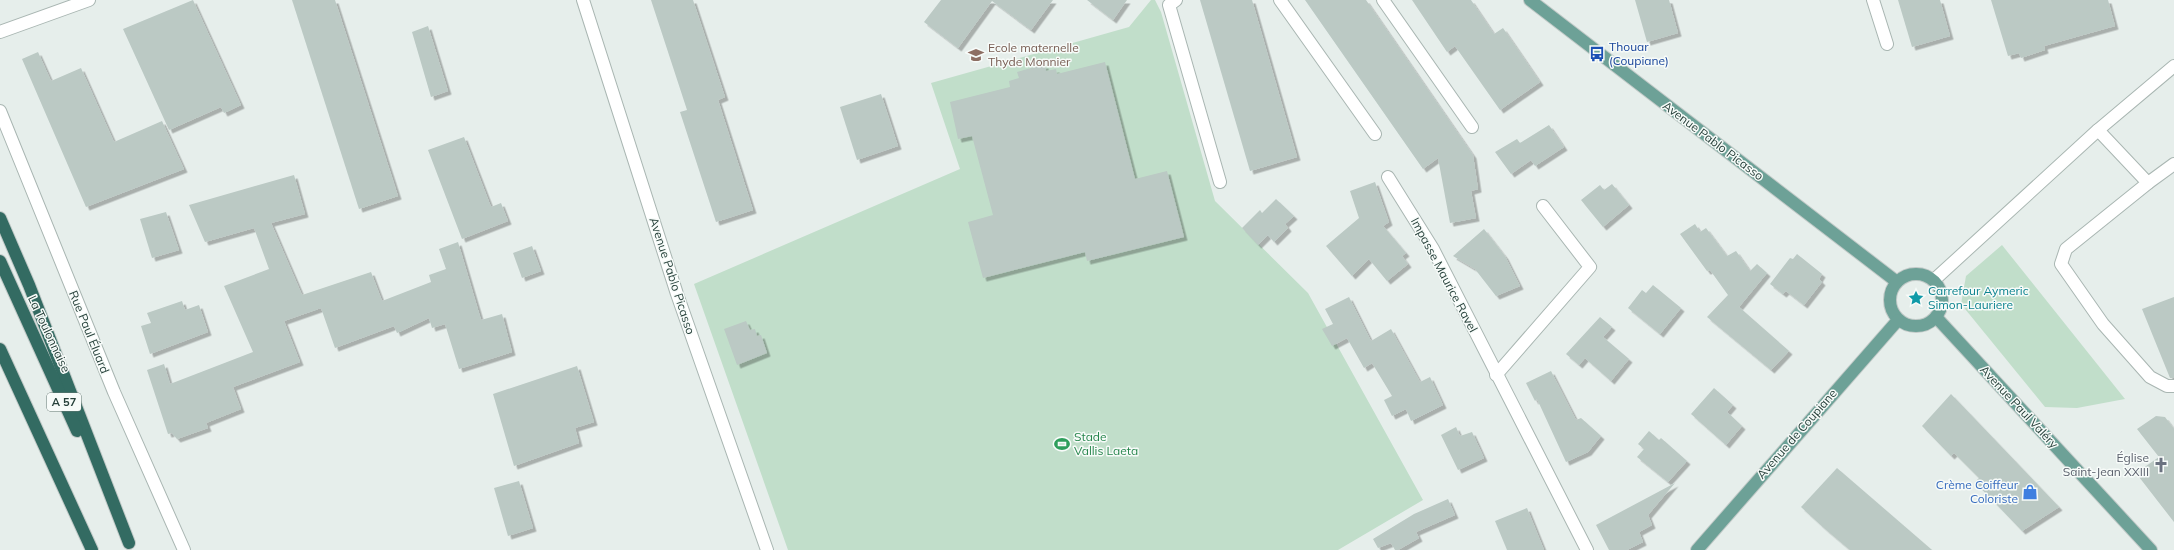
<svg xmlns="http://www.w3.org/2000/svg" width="2174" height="550" font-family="Mulish,sans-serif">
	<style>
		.green { fill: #c1deca }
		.building { fill: #bbc9c4; filter: url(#shadow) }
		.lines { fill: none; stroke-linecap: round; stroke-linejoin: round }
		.minor-casing { stroke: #a9b6b2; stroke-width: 14 }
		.major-casing { stroke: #c2cac8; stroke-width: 14 }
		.highway-casing { stroke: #c2cac8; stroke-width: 14 }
		.minor { stroke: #fff; stroke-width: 12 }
		.major { stroke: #6da197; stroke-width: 12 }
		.highway { stroke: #336b62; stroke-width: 12 }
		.labels { text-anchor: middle; stroke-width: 3; stroke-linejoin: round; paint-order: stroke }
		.shield { fill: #f7fbf9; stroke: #657873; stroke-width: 1 }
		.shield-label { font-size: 11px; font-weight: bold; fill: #26403a }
		.transit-label { font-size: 12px; fill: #164399; stroke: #f7fbf9; text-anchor: start }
		.education-label { font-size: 12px; fill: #785e54; stroke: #f7fbf9; text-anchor: start }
		.street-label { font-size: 12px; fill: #26403a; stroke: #f7fbf9 }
		.culture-label { font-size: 12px; fill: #0d838f; stroke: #f7fbf9; text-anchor: start }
		.leisure-label { font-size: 12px; fill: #27864d; stroke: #f7fbf9; text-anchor: start }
		.worship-label { font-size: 12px; fill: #5b616d; stroke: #f7fbf9; text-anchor: end }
		.shop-label { font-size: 12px; fill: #366cbe; stroke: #f7fbf9; text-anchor: end }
	</style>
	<defs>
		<filter id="shadow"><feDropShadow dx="3.5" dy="3.5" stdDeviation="0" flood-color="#0004"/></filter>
	</defs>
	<rect width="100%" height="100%" fill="#e6eeeb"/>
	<!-- green -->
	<g class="green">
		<path d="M1151 0H1155L1161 12 1215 201 1308 293 1423 500 1338 550H788L694 284 960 169 931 83 1129 27Z"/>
		<path d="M2002 245 2125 399 2077 408 2045 407 1961 304 1966 276Z"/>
	</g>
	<!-- building -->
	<g class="building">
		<path d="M193 0 241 105 224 113 221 107 169 130 123 29Z"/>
		<path d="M292 0H335L398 196 359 209Z"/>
		<path d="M651 0H693L725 97 718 100 753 210 716 222 680 112 687 110Z"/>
		<path d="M941 0H1053L1031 30 992 1 958 48 924 22Z"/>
		<path d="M1087 0H1127L1113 20Z"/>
		<path d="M1200 0H1252L1297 157 1250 171Z"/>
		<path d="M1305 0H1366L1473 155 1478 189 1471 191 1476 218 1450 223 1438 158 1423 169Z"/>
		<path d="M1412 0H1471L1494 34 1503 28 1540 82 1500 110 1455 46 1447 52Z"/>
		<path d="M1635 0H1669L1678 33 1647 42Z"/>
		<path d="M1898 0H1940L1950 36 1912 47Z"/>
		<path d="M1991 0H2108L2115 26 2044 46 2045 50 2021 58 2019 53 2008 56Z"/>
		<path d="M428 26 448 91 431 97 412 32Z"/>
		<path d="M38 52 51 81 81 68 114 142 162 121 184 169 86 207 22 59Z"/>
		<path d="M1105 62 1135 179 1167 171 1184 237 1087 261 1085 252 983 278 968 222 993 215 972 136 958 139 950 102 1010 87 1009 81 1019 78 1017 72 1038 66 1045 65 1046 71 1056 69 1057 74Z"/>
		<path d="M881 94 898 146 857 160 840 107Z"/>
		<path d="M1549 125 1564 147 1535 166 1531 160 1511 174 1495 152 1517 139 1520 143Z"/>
		<path d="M464 137 491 207 501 203 508 221 462 239 428 150Z"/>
		<path d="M294 175 305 214 271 223 302 295 371 272 382 301 431 282 429 275 446 269 439 249 458 242 481 320 502 314 512 352 459 369 445 324 432 328 429 318 397 333 394 326 335 348 321 308 284 321 300 362 233 387 241 409 206 423 208 428 177 439 172 433 168 434 147 370 164 364 170 384 253 352 224 286 269 269 254 228 205 242 189 205Z"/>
		<path d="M1375 182 1389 222 1383 226 1406 253 1402 256 1408 264 1387 281 1369 259 1352 276 1326 246 1359 218 1350 191Z"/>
		<path d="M1612 184 1629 205 1603 227 1581 200 1600 185 1604 190Z"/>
		<path d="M1276 199 1294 216 1285 224 1288 228 1274 242 1268 235 1258 245 1242 228 1260 210 1262 213Z"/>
		<path d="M166 212 179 250 152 258 140 219Z"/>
		<path d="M1695 224 1700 232 1706 228 1727 256 1736 251 1750 271 1757 264 1767 273 1739 307 1789 351 1771 370 1707 317 1728 295 1710 270 1707 271 1680 234Z"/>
		<path d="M1484 229 1505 256 1520 286 1496 296 1475 269 1453 256Z"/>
		<path d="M532 246 541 271 522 278 513 253Z"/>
		<path d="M1797 254 1822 274 1819 279 1822 282 1804 305 1786 291 1783 294 1770 284 1790 258 1793 259Z"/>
		<path d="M1653 285 1681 308 1660 334 1628 308 1642 290 1646 293Z"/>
		<path d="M1349 297 1371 341 1391 329 1420 382 1430 377 1443 405 1411 421 1406 409 1392 416 1384 400 1392 396 1372 363 1364 368 1347 338 1332 346 1322 329 1333 324 1325 309Z"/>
		<path d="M2174 297V378H2170L2142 309Z"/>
		<path d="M182 301 185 310 199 305 208 332 150 354 141 326 151 323 147 313Z"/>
		<path d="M1600 317 1612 327 1603 337 1629 359 1611 381 1585 358 1579 365 1566 354Z"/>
		<path d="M746 321 750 330 755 329 757 336 761 335 767 353 737 365 724 329Z"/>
		<path d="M577 366 594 422 575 428 579 443 514 466 493 394Z"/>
		<path d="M1551 371 1576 420 1581 418 1601 436 1588 452 1566 462 1537 399 1535 401 1526 383Z"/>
		<path d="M1714 388 1733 405 1727 412 1742 426 1726 445 1691 414Z"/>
		<path d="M1951 394 2059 507 2022 531 1975 482 1979 478 1954 453 1951 456 1922 426Z"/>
		<path d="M2156 416 2165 417 2174 429V522L2136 473 2159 457 2137 429Z"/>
		<path d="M1456 427 1460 436 1472 432 1484 458 1458 470 1441 435Z"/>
		<path d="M1649 431 1659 440 1661 438 1687 461 1668 482 1637 457 1644 449 1638 444Z"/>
		<path d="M1837 468 1932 550H1850L1824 528 1801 507Z"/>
		<path d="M519 481 533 528 508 536 494 488Z"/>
		<path d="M1675 483 1648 515 1652 525 1639 532 1643 542 1627 550H1609L1596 525Z"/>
		<path d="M1448 499 1455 515 1416 532 1419 538 1398 550H1395L1391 543 1378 548 1373 539 1414 514Z"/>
		<path d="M1527 508 1544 550H1507L1495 521Z"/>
	</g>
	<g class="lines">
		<defs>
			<g id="minor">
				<path d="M583 0 677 294 767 550"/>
				<path d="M1176 0 1169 5 1220 182"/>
				<path d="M1280 0 1375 134"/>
				<path d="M1383 0 1472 127"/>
				<path d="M1873 0 1887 44"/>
				<path d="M0 32 89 0"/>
				<path d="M0 111 114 392 184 550"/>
				<path d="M2098 130 2148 183 2066 249 2061 264 2103 324 2150 377 2167 386H2174"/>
				<path d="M1388 177 1433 249 1587 550"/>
				<path d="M2148 183 2174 164"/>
				<path d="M1934 280 2098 130 2174 66"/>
				<path d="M1496 375 1590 267 1543 206"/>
			</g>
			<g id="major">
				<path d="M1530 0 1897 282"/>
				<circle cx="1916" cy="300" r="26"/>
				<path d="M1936 317 2151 550"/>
				<path d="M1697 550 1898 320"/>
			</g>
			<g id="highway">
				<path d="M0 218 29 285 129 543"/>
				<path d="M0 261 77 431"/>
				<path d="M0 349 92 550"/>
			</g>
		</defs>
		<!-- minor casing -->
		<use href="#minor" class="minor-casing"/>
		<!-- major casing -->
		<use href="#major" class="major-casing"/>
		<!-- highway casing -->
		<use href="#highway" class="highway-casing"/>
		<!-- minor -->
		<use href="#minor" class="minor"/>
		<!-- major -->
		<use href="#major" class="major"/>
		<!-- highway -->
		<use href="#highway" class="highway"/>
	</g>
	<!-- icons -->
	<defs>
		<symbol id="bus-bare" viewBox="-9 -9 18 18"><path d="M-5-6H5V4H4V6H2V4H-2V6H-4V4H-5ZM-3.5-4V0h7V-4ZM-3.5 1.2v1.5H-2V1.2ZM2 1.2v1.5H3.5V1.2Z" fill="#1a4fb4" stroke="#f7fbf9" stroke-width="2.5" paint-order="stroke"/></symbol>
		<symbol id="school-bare" viewBox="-9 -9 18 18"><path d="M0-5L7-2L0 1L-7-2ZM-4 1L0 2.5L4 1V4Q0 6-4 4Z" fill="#8d6e63" stroke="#f7fbf9" stroke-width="2.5" paint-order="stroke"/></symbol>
		<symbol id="sight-bare" viewBox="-9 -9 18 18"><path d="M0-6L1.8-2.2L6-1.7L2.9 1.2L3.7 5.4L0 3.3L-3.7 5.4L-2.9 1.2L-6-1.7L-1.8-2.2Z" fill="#0f9aa8" stroke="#f7fbf9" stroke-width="2.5" paint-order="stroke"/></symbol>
		<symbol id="stadium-bare" viewBox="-9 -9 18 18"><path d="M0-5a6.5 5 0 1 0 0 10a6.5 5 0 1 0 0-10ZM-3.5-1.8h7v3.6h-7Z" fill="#2e9e5b" stroke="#f7fbf9" stroke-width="2.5" paint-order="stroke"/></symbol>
		<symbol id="church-bare" viewBox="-9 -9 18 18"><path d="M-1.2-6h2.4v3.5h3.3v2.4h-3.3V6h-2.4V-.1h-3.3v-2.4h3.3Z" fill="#6b7280" stroke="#f7fbf9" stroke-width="2.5" paint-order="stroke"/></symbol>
		<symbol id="shop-bare" viewBox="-9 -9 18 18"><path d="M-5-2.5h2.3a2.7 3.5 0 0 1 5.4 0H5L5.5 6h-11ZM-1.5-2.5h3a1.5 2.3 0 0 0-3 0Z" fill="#3f7fe0" stroke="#f7fbf9" stroke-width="2.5" paint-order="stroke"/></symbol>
	</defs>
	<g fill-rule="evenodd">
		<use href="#bus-bare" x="1586" y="43" width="22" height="22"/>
		<use href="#school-bare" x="965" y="44" width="22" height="22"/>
		<use href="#sight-bare" x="1905" y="287" width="22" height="22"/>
		<use href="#stadium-bare" x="1051" y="433" width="22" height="22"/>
		<use href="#church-bare" x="2150" y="454" width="22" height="22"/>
		<use href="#shop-bare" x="2019" y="481" width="22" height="22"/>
	</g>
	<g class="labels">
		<!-- shield labels -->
		<rect class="shield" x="47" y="393" width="34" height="18" rx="3"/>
		<g class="shield-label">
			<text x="64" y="406">A 57</text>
		</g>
		<!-- transit labels -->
		<g class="transit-label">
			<text x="1609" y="51">Thouar<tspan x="1609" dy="14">(Coupiane)</tspan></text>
		</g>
		<!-- education labels -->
		<g class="education-label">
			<text x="988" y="52">Ecole maternelle<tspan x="988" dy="14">Thyde Monnier</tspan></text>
		</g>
		<!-- street labels -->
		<g class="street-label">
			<text transform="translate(1713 141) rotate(37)" y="4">Avenue Pablo Picasso</text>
			<text transform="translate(1444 275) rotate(62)" y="4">Impasse Maurice Ravel</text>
			<text transform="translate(672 276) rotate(72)" y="4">Avenue Pablo Picasso</text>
			<text transform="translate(89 332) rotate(68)" y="4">Rue Paul Éluard</text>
			<text transform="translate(49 334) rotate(65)" y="4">La Toulonnaise</text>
			<text transform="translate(2019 407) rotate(47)" y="4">Avenue Paul Valéry</text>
			<text transform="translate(1797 434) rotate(-49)" y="4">Avenue de Coupiane</text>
		</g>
		<!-- culture labels -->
		<g class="culture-label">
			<text x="1928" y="295">Carrefour Aymeric<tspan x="1928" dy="14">Simon-Lauriere</tspan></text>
		</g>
		<!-- leisure labels -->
		<g class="leisure-label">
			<text x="1074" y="441">Stade<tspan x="1074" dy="14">Vallis Laeta</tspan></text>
		</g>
		<!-- worship labels -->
		<g class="worship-label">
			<text x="2149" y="462">Église<tspan x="2149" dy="14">Saint-Jean XXIII</tspan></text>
		</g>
		<!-- shop labels -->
		<g class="shop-label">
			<text x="2018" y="489">Crème Coiffeur<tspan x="2018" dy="14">Coloriste</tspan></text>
		</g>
	</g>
</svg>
